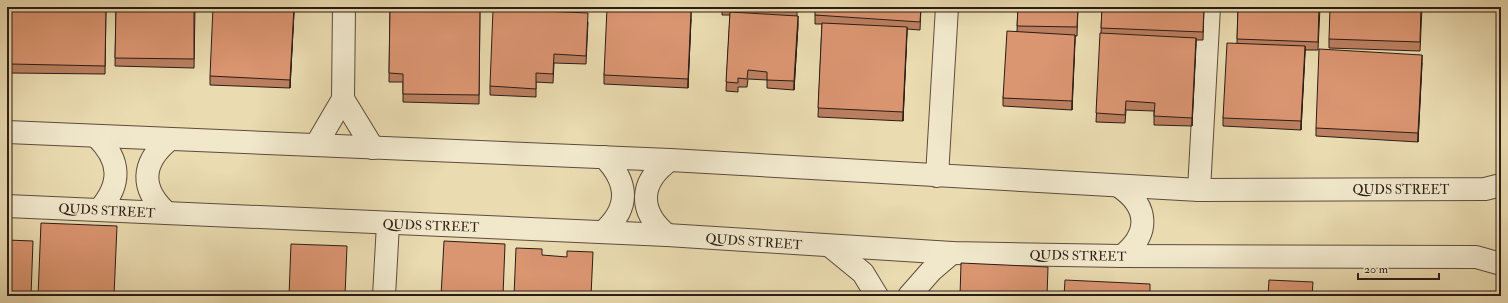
<svg xmlns="http://www.w3.org/2000/svg" width="1508" height="303" font-family="'IM FELL Double Pica',serif">
	<style>
		.lines { fill: none; stroke-linecap: round; stroke-linejoin: round }
		.minor-casing { stroke: #5c4c3c; stroke-width: 24 }
		.minor { stroke: #f1e8cc; stroke-width: 22 }
		.wall { fill: #bb8061; stroke: #2d1c15 }
		.shaded-wall { fill: #99684f; stroke: #2d1c15 }
		.building { fill: #da9571; stroke: #2d1c15 }
		.labels { text-anchor: middle; stroke-width: 3; stroke-linejoin: round; paint-order: stroke }
		.street-label { font-size: 13px; fill: #2d1c15; stroke: #f1e8cc }
	</style>
	<rect width="100%" height="100%" fill="#eadbb0"/>
	<filter id="stains"><feTurbulence type="fractalNoise" baseFrequency=".005" numOctaves="4"/><feColorMatrix values="0 0 0 0 .2 0 0 0 0 .09 0 0 0 0 .02 0 0 0 .5 -.17"/></filter>
	<radialGradient id="worn" r=".72"><stop offset=".6" stop-color="#630" stop-opacity="0"/><stop offset="1" stop-color="#630" stop-opacity=".3"/></radialGradient>
	<g class="lines">
		<defs>
			<g id="minor">
				<path d="M343 99 373 148"/>
				<path d="M7 132 670 160 1199 190 1485 189 1501 185"/>
				<path d="M96 136C121 160 122 184 99 210"/>
				<path d="M316 145 343 99 344 7"/>
				<path d="M937 176 947 7"/>
				<path d="M1120 187C1149 207 1150 234 1122 256"/>
				<path d="M1199 190 1209 7"/>
				<path d="M7 206 667 235 952 253 1122 256 1476 257 1501 264"/>
				<path d="M167 213C140 189 141 163 169 140"/>
				<path d="M603 232C630 208 629 183 604 157"/>
				<path d="M667 235C638 211 639 182 670 160"/>
				<path d="M830 246 863 273 877 296"/>
				<path d="M384 296 388 224"/>
				<path d="M909 296 931 271 952 253"/>
			</g>
		</defs>
		<!-- minor casing -->
		<use href="#minor" class="minor-casing"/>
		<!-- minor -->
		<use href="#minor" class="minor"/>
	</g>
	<!-- wall -->
	<g class="wall">
		<path d="M11 7H106L105 74 10 73Z"/>
		<path d="M116 7H195L194 68 115 66Z"/>
		<path d="M390 7H480L479 104 403 102V82H389Z"/>
		<path d="M514 7H591V11L514 9Z"/>
		<path d="M617 7H693L692 10 636 9 691 19 688 88 604 84V75Z"/>
		<path d="M722 7H797V16L798 25 794 90 767 88V80L748 79 747 87H738V92L726 91 730 15H722Z"/>
		<path d="M921 7 920 30 907 29 903 121 818 117 822 24H815V15Z"/>
		<path d="M1018 7H1078L1077 36H1075L1072 110 1003 106V98L1017 32Z"/>
		<path d="M1102 7H1204L1203 40H1196L1192 126 1154 125V111L1126 110 1125 123 1096 122 1101 33Z"/>
		<path d="M1238 7H1320L1318 50H1305L1301 130 1223 126V118L1237 43Z"/>
		<path d="M1422 7 1420 51 1329 48V39Z"/>
		<path d="M294 12 290 88 210 85V76Z"/>
		<path d="M588 22 586 64 554 63 553 83 536 82V97L490 95V86Z"/>
		<path d="M1422 63 1418 142 1316 136V128Z"/>
	</g>
	<!-- shaded-wall -->
	<g class="shaded-wall">
		<path d="M294 7V12L290 88V80Z"/>
		<path d="M691 11V19L688 88V79Z"/>
		<path d="M798 16V25L794 90V81Z"/>
		<path d="M907 27V35L903 121V112Z"/>
		<path d="M1075 35V43L1072 110V101Z"/>
		<path d="M1196 38V47L1192 126V118Z"/>
		<path d="M1305 46V55L1301 130V121Z"/>
		<path d="M1422 55V63L1418 142V133Z"/>
	</g>
	<!-- building -->
	<g class="building">
		<path d="M11 7H106L105 66 10 64Z"/>
		<path d="M116 7H194V59L115 58Z"/>
		<path d="M213 7H294L290 80 210 76Z"/>
		<path d="M390 7H480L479 95 403 94V74L389 73Z"/>
		<path d="M744 7H797V9Z"/>
		<path d="M815 7H921L920 22 815 15Z"/>
		<path d="M1018 7H1078L1077 27 1017 26Z"/>
		<path d="M1102 7H1204L1203 32 1101 28Z"/>
		<path d="M1238 7H1319L1318 42 1237 39Z"/>
		<path d="M1330 7H1421L1420 42 1329 39Z"/>
		<path d="M607 8 691 11 688 79 604 75Z"/>
		<path d="M493 9 588 13 586 56 554 54 553 74 536 73V89L490 86Z"/>
		<path d="M730 12 798 16 794 81 767 80V72L748 70 747 79 738 78V83L726 82Z"/>
		<path d="M822 23 907 27 903 112 818 108Z"/>
		<path d="M1007 31 1075 35 1072 101 1003 98Z"/>
		<path d="M1100 33 1196 38 1192 118 1154 116 1155 103 1126 101 1125 115 1096 113Z"/>
		<path d="M1227 43 1305 46 1301 121 1223 118Z"/>
		<path d="M1319 49 1422 55 1418 133 1316 128Z"/>
		<path d="M41 223 117 226 114 296H38Z"/>
		<path d="M7 240 33 241 31 296H7Z"/>
		<path d="M444 241 505 244 503 296H441Z"/>
		<path d="M291 244 347 246 345 296H289Z"/>
		<path d="M516 248 542 249V255L567 257V251L593 252 591 296H514Z"/>
		<path d="M961 263 1048 267 1047 296H960Z"/>
		<path d="M1065 280 1150 284V296H1064Z"/>
		<path d="M1269 280 1313 282 1312 296H1268Z"/>
	</g>
	<g class="labels">
		<!-- street labels -->
		<g class="street-label">
			<text x="1401" y="194">QUDS STREET</text>
			<text transform="translate(107 210) rotate(3)" y="5">QUDS STREET</text>
			<text transform="translate(431 225) rotate(2)" y="5">QUDS STREET</text>
			<text transform="translate(754 241) rotate(4)" y="5">QUDS STREET</text>
			<text transform="translate(1078 255) rotate(1)" y="5">QUDS STREET</text>
		</g>
	</g>
	<!-- margin -->
	<rect width="1508" height="303" fill="none" stroke="#eadbb0" stroke-width="24"/>
	<rect x="8" y="8" width="1492" height="287" fill="none" stroke="#2d1c15" stroke-width="2"/>
	<rect x="12" y="12" width="1484" height="279" fill="none" stroke="#2d1c15"/>
	<!-- scale -->
	<path d="M1358 273v6h81v-6" fill="none" stroke="#2d1c15" stroke-width="2"/>
	<text x="1364" y="273" font-size="12" fill="#2d1c15" stroke="#f1e8cc" stroke-width="3" paint-order="stroke">20 m</text>
	<rect width="100%" height="100%" filter="url(#stains)"/>
	<rect width="100%" height="100%" fill="url(#worn)"/>
</svg>
